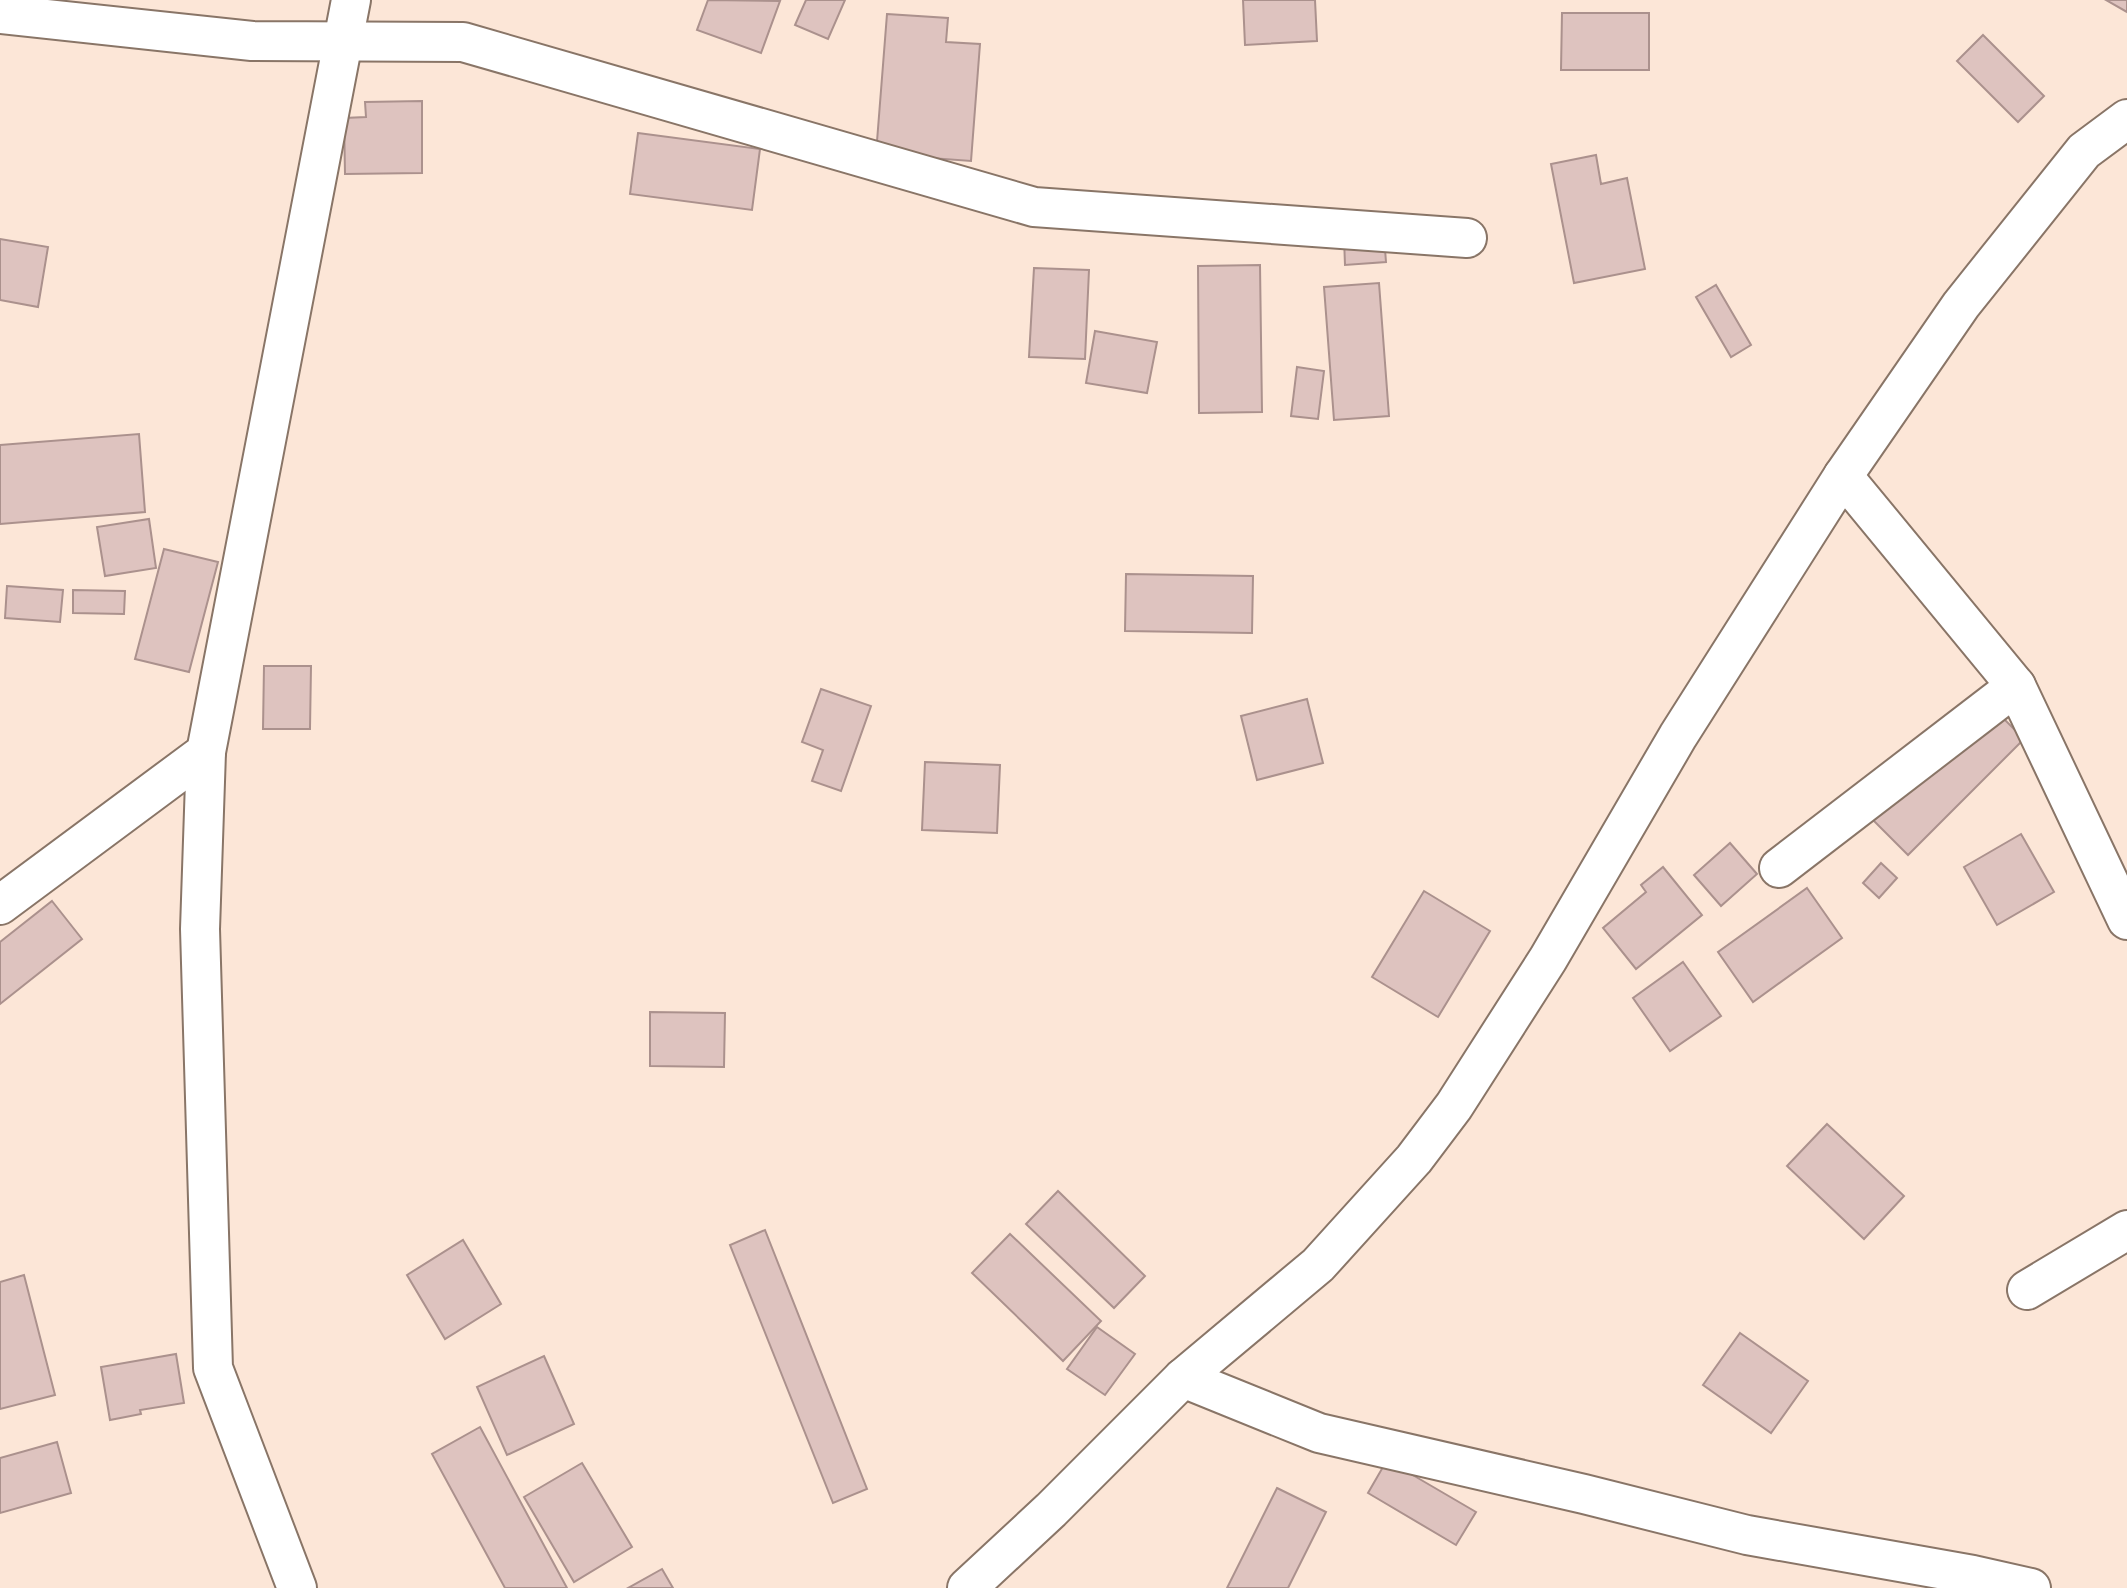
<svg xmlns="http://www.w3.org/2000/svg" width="2127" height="1588" font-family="Raleway,sans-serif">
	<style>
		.building { fill: #dec3bf; stroke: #ab918d; stroke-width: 2 }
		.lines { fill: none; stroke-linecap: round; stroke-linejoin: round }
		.minor-casing { stroke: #897567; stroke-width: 42 }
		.minor { stroke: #fff; stroke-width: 38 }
	</style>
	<rect width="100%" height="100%" fill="#fce6d7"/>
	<!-- building -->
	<g class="building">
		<path d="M708 0 780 1 761 53 697 30Z"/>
		<path d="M806 0H845L828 39 795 25Z"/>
		<path d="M1243 0H1315L1317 41 1245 45Z"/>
		<path d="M2106 0H2127V12Z"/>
		<path d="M1562 13H1649V70H1561Z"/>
		<path d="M887 14 948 18 946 42 980 44 971 161 876 154Z"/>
		<path d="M1983 35 2044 96 2018 122 1957 61Z"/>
		<path d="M422 101V173L345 174 344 118 366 117 365 102Z"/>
		<path d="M638 133 760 149 752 210 630 194Z"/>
		<path d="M1596 155 1601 184 1627 178 1645 269 1574 283 1551 164Z"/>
		<path d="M1384 236 1386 262 1345 265 1344 238Z"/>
		<path d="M0 239 48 247 38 307 0 300Z"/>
		<path d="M1260 265 1262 412 1199 413 1198 266Z"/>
		<path d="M1034 268 1089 270 1085 359 1029 357Z"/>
		<path d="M1379 283 1389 416 1334 420 1324 287Z"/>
		<path d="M1716 285 1751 345 1731 357 1696 297Z"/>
		<path d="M1095 331 1157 342 1147 393 1086 383Z"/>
		<path d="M1297 367 1324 371 1318 419 1291 416Z"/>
		<path d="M139 434 145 512 0 524V445Z"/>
		<path d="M149 519 156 568 105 576 97 527Z"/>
		<path d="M164 549 218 562 189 672 135 659Z"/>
		<path d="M1126 574 1253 576 1252 633 1125 631Z"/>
		<path d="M7 586 63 590 60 622 5 618Z"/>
		<path d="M73 590 125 591 124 614 73 613Z"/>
		<path d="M264 666H311L310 729H263Z"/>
		<path d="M821 689 871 706 841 791 812 781 823 750 802 742Z"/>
		<path d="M1307 699 1323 763 1257 780 1241 716Z"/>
		<path d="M1988 703 2024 739 1908 855 1871 818Z"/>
		<path d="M925 762 1000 765 997 833 922 830Z"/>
		<path d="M2021 834 2054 892 1997 925 1964 867Z"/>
		<path d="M1730 843 1757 874 1721 906 1694 875Z"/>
		<path d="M1881 863 1897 878 1879 898 1863 883Z"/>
		<path d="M1663 867 1702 915 1636 969 1603 928 1646 892 1641 885Z"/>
		<path d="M1807 888 1842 938 1753 1002 1718 952Z"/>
		<path d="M1424 891 1490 931 1438 1017 1372 977Z"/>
		<path d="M52 901 82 939 0 1004V942Z"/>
		<path d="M1683 962 1721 1016 1670 1051 1633 998Z"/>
		<path d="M650 1012 725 1013 724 1067 650 1066Z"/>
		<path d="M1827 1124 1904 1196 1864 1239 1787 1166Z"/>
		<path d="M1058 1191 1145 1276 1114 1308 1026 1224Z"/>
		<path d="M765 1230 867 1489 833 1503 730 1245Z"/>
		<path d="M1010 1234 1101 1321 1063 1361 972 1273Z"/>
		<path d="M463 1240 501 1304 445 1339 407 1275Z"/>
		<path d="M24 1275 55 1395 0 1409V1282Z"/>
		<path d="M1097 1327 1135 1354 1105 1395 1067 1369Z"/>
		<path d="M1740 1333 1808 1381 1771 1433 1703 1385Z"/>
		<path d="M176 1354 184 1403 140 1410 141 1414 110 1420 101 1367Z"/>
		<path d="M544 1356 574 1424 507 1455 477 1387Z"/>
		<path d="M480 1427 567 1588H505L432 1454Z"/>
		<path d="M57 1442 71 1493 0 1513V1458Z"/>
		<path d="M1387 1460 1476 1512 1456 1545 1368 1493Z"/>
		<path d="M582 1463 632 1547 574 1582 524 1497Z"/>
		<path d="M1277 1488 1326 1512 1288 1588H1227Z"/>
		<path d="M662 1569 673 1588H628Z"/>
	</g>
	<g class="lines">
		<defs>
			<g id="minor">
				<path d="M0 14 252 41 463 42 1034 207 1467 238"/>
				<path d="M1843 476 2016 686 2127 920"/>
				<path d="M206 752 200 929 213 1368 297 1588"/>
				<path d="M1779 868 2016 686"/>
				<path d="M0 905 206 752 351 0"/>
				<path d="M2027 1290 2127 1230"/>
				<path d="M1183 1378 1319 1433 1584 1494 1747 1535 1973 1575 2031 1588"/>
				<path d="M967 1588 1051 1510 1183 1378 1318 1265 1414 1159 1454 1106 1548 959 1678 736 1843 476 1961 305 2084 151 2127 119"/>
			</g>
		</defs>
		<!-- minor casing -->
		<use href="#minor" class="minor-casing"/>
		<!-- minor -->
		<use href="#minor" class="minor"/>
	</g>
</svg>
